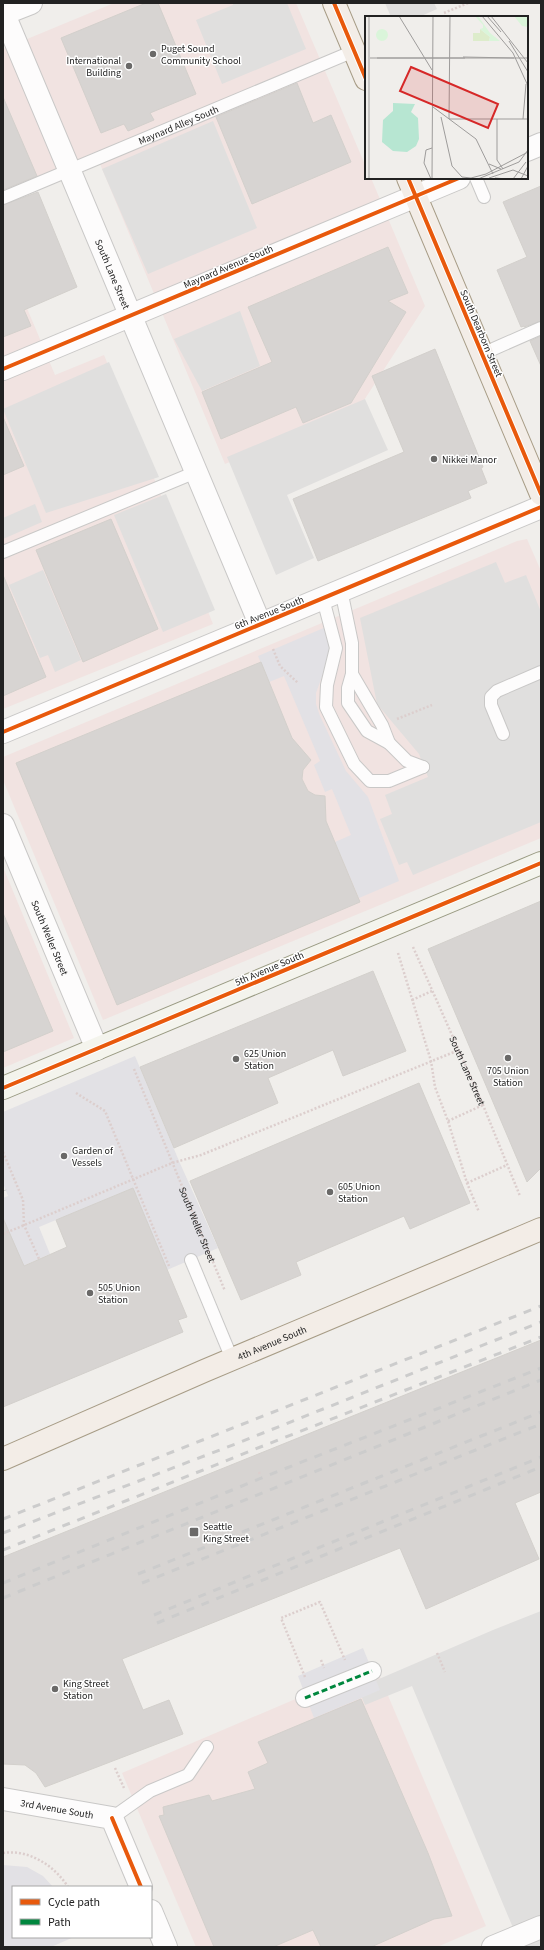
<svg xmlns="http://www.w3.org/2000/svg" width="544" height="1950" font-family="'Source Sans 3',sans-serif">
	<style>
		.commercial { fill: #f1e3e1 }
		.parking { fill: #e0dfde }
		.plaza { fill: #e2e1e5 }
		.building { fill: #d7d4d2; stroke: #d3d0cc }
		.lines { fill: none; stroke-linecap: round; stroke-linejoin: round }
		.service-casing { stroke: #c9c8c7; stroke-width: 14 }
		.pedestrian-casing { stroke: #c9c8c7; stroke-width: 20 }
		.minor-casing { stroke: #c9c8c7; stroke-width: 24 }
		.tertiary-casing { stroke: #c9c8c7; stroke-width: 24 }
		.secondary-casing { stroke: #999a82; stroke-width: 24 }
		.primary-casing { stroke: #a79c86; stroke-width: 24 }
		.path { stroke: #dccecd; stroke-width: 2.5; stroke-dasharray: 2 2; stroke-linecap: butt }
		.service { stroke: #fdfcfc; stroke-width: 12 }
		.pedestrian { stroke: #fdfcfc; stroke-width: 18 }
		.minor { stroke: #fdfcfc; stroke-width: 22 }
		.tertiary { stroke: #fdfcfc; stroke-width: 22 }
		.secondary { stroke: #f4f4ed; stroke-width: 22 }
		.primary { stroke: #f3ede7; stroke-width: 22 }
		.tram { stroke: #ccc; stroke-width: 1 }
		.rail { stroke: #ccc; stroke-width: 3; stroke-dasharray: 8 8; stroke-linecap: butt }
		.quiet { stroke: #00873e; stroke-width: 3; stroke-dasharray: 6 3; stroke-linecap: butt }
		.cycleway-casing { stroke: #fff; stroke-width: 6 }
		.cycleway { stroke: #e8590c; stroke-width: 4 }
		.poi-dot { fill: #6a6968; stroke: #fff; stroke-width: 1.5 }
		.labels { text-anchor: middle; stroke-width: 3; stroke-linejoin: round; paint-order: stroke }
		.poi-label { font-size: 10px; fill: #222; stroke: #fff; text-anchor: start }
		.street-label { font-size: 10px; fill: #222; stroke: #fff }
		.inset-road { fill: none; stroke: #9e9c9b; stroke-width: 1 }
		.view { fill: #d62828; fill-opacity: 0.15; stroke: #d62828; stroke-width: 2 }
		.inset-edge { fill: none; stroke: #222; stroke-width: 2 }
	</style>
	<rect width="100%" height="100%" fill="#f0eeeb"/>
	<!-- commercial -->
	<g class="commercial">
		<path d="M114 3H296L366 167V178H371L425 306 359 408 225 464 95 152 3 192V49Z"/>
		<path d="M3 251 55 375 104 355 213 624 3 709Z"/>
		<path d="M527 539 541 571V838L103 1020 3 780V757L517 541Z"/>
		<path d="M3 867 74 1038 3 1068Z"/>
		<path d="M375 1665 486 1926 437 1947H196L122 1773Z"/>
	</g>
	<!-- parking -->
	<g class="parking">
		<path d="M233 3H287L306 49 222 84 196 20 233 5Z"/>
		<path d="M385 3H434L437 9 419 17H391Z"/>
		<path d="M213 121 257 228 148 274 102 169Z"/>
		<path d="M240 311 260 366 202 391 174 339Z"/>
		<path d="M109 362 159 477 46 513 3 409Z"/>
		<path d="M365 399 388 450 287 495 314 558 276 575 227 457Z"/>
		<path d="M166 494 215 610 163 632 114 515Z"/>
		<path d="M35 504 42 522 3 539V518Z"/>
		<path d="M496 562 505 583 526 575 541 612V822L413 875 407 862 399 865 380 819 392 814 385 795 428 777 419 754 377 704 360 618Z"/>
		<path d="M43 570 81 660 55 672 48 655 40 658 9 585Z"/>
		<path d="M541 1611V1947H521L412 1686 365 1705 358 1688 493 1630Z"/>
	</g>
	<!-- plaza -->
	<g class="plaza">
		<path d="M326 627 330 645 329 657 316 693V704L320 716 346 771 368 797 399 881 359 898 335 842 351 835 332 789 325 792 314 765 320 761 284 676 269 682 258 656Z"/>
		<path d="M135 1056 179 1161 218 1248 167 1270 133 1188 39 1227 50 1254 23 1266 3 1237V1198L8 1196 3 1183V1112Z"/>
		<path d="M363 1648 380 1690 314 1718 298 1676Z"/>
		<path d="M3 1865 27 1867 43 1876 53 1887H13V1937H74L51 1947H3Z"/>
	</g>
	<!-- building -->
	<g class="building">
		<path d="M146 3H158L196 94 150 113 154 120 128 131 124 124 101 133 61 38Z"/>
		<path d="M297 83 313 123 331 115 351 162 252 204 216 117Z"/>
		<path d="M3 97 37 176 3 190Z"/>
		<path d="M541 186V321L524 327V326L521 327 497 270 527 257 503 202Z"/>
		<path d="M38 192 77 287 24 310 31 326 3 337V205Z"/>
		<path d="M388 247 408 293 388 301 406 312 351 403 303 423 296 407 221 439 202 392 272 362 248 307Z"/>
		<path d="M541 336V366L530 341Z"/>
		<path d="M435 349 483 467 481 468 487 483 468 491 471 498 318 561 293 499 404 452 372 376Z"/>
		<path d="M3 417 24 466 3 475Z"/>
		<path d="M111 519 158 629 83 662 36 550Z"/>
		<path d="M3 575 46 677 3 696Z"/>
		<path d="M261 662 292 738 311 760 303 770 302 779 308 791 315 795 325 796 326 821 360 902 117 1005 16 763Z"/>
		<path d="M541 901V1168L527 1182 428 949Z"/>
		<path d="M3 913 53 1031 3 1052Z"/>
		<path d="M373 971 406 1051 343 1076 333 1050 268 1078 278 1103 174 1148 140 1067Z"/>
		<path d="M419 1083 470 1203 410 1229 404 1216 296 1262 301 1275 241 1300 190 1181Z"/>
		<path d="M133 1188 187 1317 178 1320 183 1332 3 1407V1218L24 1266 67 1247 56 1220Z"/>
		<path d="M541 1340V1492L515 1503 539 1559 426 1609 400 1548 122 1659 143 1710 169 1700 183 1734 45 1787 36 1773 25 1765 3 1764V1557Z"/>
		<path d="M361 1699 428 1853 452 1916 434 1919 371 1947H321L313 1930 273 1947H214L159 1816 164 1815 163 1807 209 1795 212 1801 255 1789 248 1772 268 1763 258 1742Z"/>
	</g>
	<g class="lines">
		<defs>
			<g id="service">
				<path d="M476 178 484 197"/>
				<path id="s3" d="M3 198 354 51"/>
				<path d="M482 354 541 328"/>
				<path d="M3 552 196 472"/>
				<path d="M341 590 352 643V674L382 725 389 743"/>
				<path d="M323 599 336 648 327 685 326 707 354 764 370 781H389L423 767"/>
				<path d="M352 674 348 688V703L367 731 389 743 407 761 423 767"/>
				<path d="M503 734 491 705V697L497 691 541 672"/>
				<path d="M191 1260 232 1359"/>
				<path d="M112 1818 150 1791 188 1775 207 1747"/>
			</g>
			<path id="pedestrian" d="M305 1698 372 1671"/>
			<g id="minor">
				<path id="s4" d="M3 12 260 624"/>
				<path d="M3 14 31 3"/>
				<path d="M527 150 541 144"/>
				<path d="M3 369 459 178"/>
				<path id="s5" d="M3 825 97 1049"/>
				<path id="s6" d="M3 1799 112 1818 141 1887"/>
				<path d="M151 1911 166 1947"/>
				<path d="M493 1947 541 1927"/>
			</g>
			<path id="tertiary" d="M3 732 541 507"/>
			<path id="secondary" d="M3 1088 541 863"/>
			<g id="primary">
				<path d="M334 3 366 79"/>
				<path d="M408 178 541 494"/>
				<path id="s7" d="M3 1459 204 1371 541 1229"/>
			</g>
		</defs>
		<!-- service casing -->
		<use href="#service" class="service-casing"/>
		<!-- pedestrian casing -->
		<use href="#pedestrian" class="pedestrian-casing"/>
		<!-- minor casing -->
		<use href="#minor" class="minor-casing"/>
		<!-- tertiary casing -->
		<use href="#tertiary" class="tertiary-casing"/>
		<!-- secondary casing -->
		<use href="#secondary" class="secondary-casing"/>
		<!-- primary casing -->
		<use href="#primary" class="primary-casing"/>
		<!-- path -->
		<g class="path">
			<path d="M444 13 468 3"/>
			<path d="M273 649 280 666 298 683"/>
			<path d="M397 719 432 705"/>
			<path id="s1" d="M413 947 483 1105 520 1196"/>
			<path d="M398 953 431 1061 435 1087 448 1121 467 1183 479 1212"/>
			<path d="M412 1000 432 991"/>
			<path id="s2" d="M134 1069 225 1291"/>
			<path d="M76 1093 105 1111 169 1266"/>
			<path d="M448 1121 483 1105"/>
			<path d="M3 1152 23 1200 24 1225 39 1259"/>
			<path d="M467 1183 507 1165"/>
			<path d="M3 1234 172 1163 201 1155 459 1050"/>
			<path d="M259 1472 260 1475"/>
			<path d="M437 1653 445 1672"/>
			<path d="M321 1660 324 1668"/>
			<path d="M305 1677 281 1618 320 1602 345 1660"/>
			<path d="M115 1768 124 1788"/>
			<path d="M3 1853C29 1849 55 1866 68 1887"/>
		</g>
		<!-- service -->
		<use href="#service" class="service"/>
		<!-- pedestrian -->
		<use href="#pedestrian" class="pedestrian"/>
		<!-- minor -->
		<use href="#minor" class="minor"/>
		<!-- tertiary -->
		<use href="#tertiary" class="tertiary"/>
		<!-- secondary -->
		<use href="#secondary" class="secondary"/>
		<!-- primary -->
		<use href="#primary" class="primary"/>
		<!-- tram -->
		<path class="tram" d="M3 1191 6 1190"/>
		<!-- rail -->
		<g class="rail">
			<path d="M3 1519 541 1306"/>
			<path d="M3 1533 238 1443 541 1322"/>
			<path d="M3 1550 268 1444 541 1337"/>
			<path d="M138 1574 541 1412"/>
			<path d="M3 1583 279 1471 541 1368"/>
			<path d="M142 1583 541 1424"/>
			<path d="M3 1598 541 1380"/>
			<path d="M154 1615 541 1457"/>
			<path d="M157 1623 541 1467"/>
		</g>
		<!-- quiet -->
		<path class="quiet" d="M305 1698 372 1671"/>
		<defs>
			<g id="cycleway">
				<path d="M334 3 366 79"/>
				<path d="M408 178 541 494"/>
				<path d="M3 369 459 178"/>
				<path d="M3 732 541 507"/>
				<path d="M3 1088 541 863"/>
				<path d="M112 1818 141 1887"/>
			</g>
		</defs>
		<!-- cycleway casing -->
		<use href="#cycleway" class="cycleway-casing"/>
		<!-- cycleway -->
		<use href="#cycleway" class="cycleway"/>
	</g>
	<!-- markers -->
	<g class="poi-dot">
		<circle cx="153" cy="54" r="4"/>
		<circle cx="129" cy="66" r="4"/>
		<circle cx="434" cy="459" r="4"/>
		<circle cx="508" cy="1058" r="4"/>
		<circle cx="236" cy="1059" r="4"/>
		<circle cx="64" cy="1156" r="4"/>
		<circle cx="330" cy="1192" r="4"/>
		<circle cx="90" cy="1293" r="4"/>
		<rect x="189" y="1527" width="10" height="10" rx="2"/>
		<circle cx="55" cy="1689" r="4"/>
	</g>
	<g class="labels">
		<!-- poi labels -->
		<g class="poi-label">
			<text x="161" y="52">Puget Sound<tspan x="161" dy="12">Community School</tspan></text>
			<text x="121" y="64" text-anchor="end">International<tspan x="121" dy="12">Building</tspan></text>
			<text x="442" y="463">Nikkei Manor</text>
			<text x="244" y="1057">625 Union<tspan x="244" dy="12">Station</tspan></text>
			<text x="508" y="1074" text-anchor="middle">705 Union<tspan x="508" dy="12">Station</tspan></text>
			<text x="72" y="1154">Garden of<tspan x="72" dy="12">Vessels</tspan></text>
			<text x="338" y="1190">605 Union<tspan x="338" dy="12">Station</tspan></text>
			<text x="98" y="1291">505 Union<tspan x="98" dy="12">Station</tspan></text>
			<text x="203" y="1530">Seattle<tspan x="203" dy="12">King Street</tspan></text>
			<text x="63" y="1687">King Street<tspan x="63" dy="12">Station</tspan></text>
		</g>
		<!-- street labels -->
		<g class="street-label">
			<text dy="4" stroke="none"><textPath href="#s3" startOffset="190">Maynard Alley South</textPath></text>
			<text transform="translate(228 266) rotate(-23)" y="4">Maynard Avenue South</text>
			<text dy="4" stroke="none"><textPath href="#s4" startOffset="284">South Lane Street</textPath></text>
			<text transform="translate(482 333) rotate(67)" y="4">South Dearborn Street</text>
			<text transform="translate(269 612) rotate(-22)" y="4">6th Avenue South</text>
			<text dy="4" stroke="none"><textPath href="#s5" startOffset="122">South Weller Street</textPath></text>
			<text transform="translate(269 968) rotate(-23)" y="4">5th Avenue South</text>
			<text dy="4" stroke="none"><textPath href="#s1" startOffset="135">South Lane Street</textPath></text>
			<text dy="4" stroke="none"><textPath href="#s2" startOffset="168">South Weller Street</textPath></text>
			<text dy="4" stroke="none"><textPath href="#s7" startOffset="293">4th Avenue South</textPath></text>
			<text dy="4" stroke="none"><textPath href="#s6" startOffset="55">3rd Avenue South</textPath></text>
		</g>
	</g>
	<!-- overview -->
	<g transform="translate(365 16)">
		<rect width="163" height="163" fill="#f0eeeb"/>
		<path d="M115 13 125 21 124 25H108V17H115Z" fill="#ddeccb"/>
		<path d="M110 0H113L125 17 135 25H124L125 21 115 13 118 12V9ZM149 0H163V11L157 10ZM11 19a6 6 0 1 1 12 0a6 6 0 1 1-12 0Z" fill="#daf5da"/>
		<path d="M28 87 50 88 46 96 53 102 54 123 51 130 42 136 28 135 17 126 18 104 28 95Z" fill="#b7e6d2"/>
		<path class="inset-road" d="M4 0V163M34 0 67 54M117 0 148 37 163 70M122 0 136 16M126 0 163 47M144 25 163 56M98 41 149 42M5 42H100M12 42H163M68 91 111 123 128 158M76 101 87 150 97 161 106 162 121 158 163 136M84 103 85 0M84 103H163M132 103V144L138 153M158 103 161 68M124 148 136 153M124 162 148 154 163 160M130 162 142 163M66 163 59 147 61 134 67 132M67 163 68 0M113 163 154 146 163 134M148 163 161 146M156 163 163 150"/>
		<path class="view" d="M46 51 133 88 123 112 35 75Z"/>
		<rect width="163" height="163" class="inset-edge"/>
	</g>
	<!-- border -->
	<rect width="544" height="1950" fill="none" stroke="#222222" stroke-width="8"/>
	<!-- legend -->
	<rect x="12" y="1886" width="140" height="52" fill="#ffffff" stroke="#a7a7a7"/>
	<rect x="20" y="1899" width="20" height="6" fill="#e8590c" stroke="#a7a7a7"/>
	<text x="48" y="1906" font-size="12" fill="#222222">Cycle path</text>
	<rect x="20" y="1919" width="20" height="6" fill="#00873e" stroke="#a7a7a7"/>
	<text x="48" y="1926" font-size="12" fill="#222222">Path</text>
</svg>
